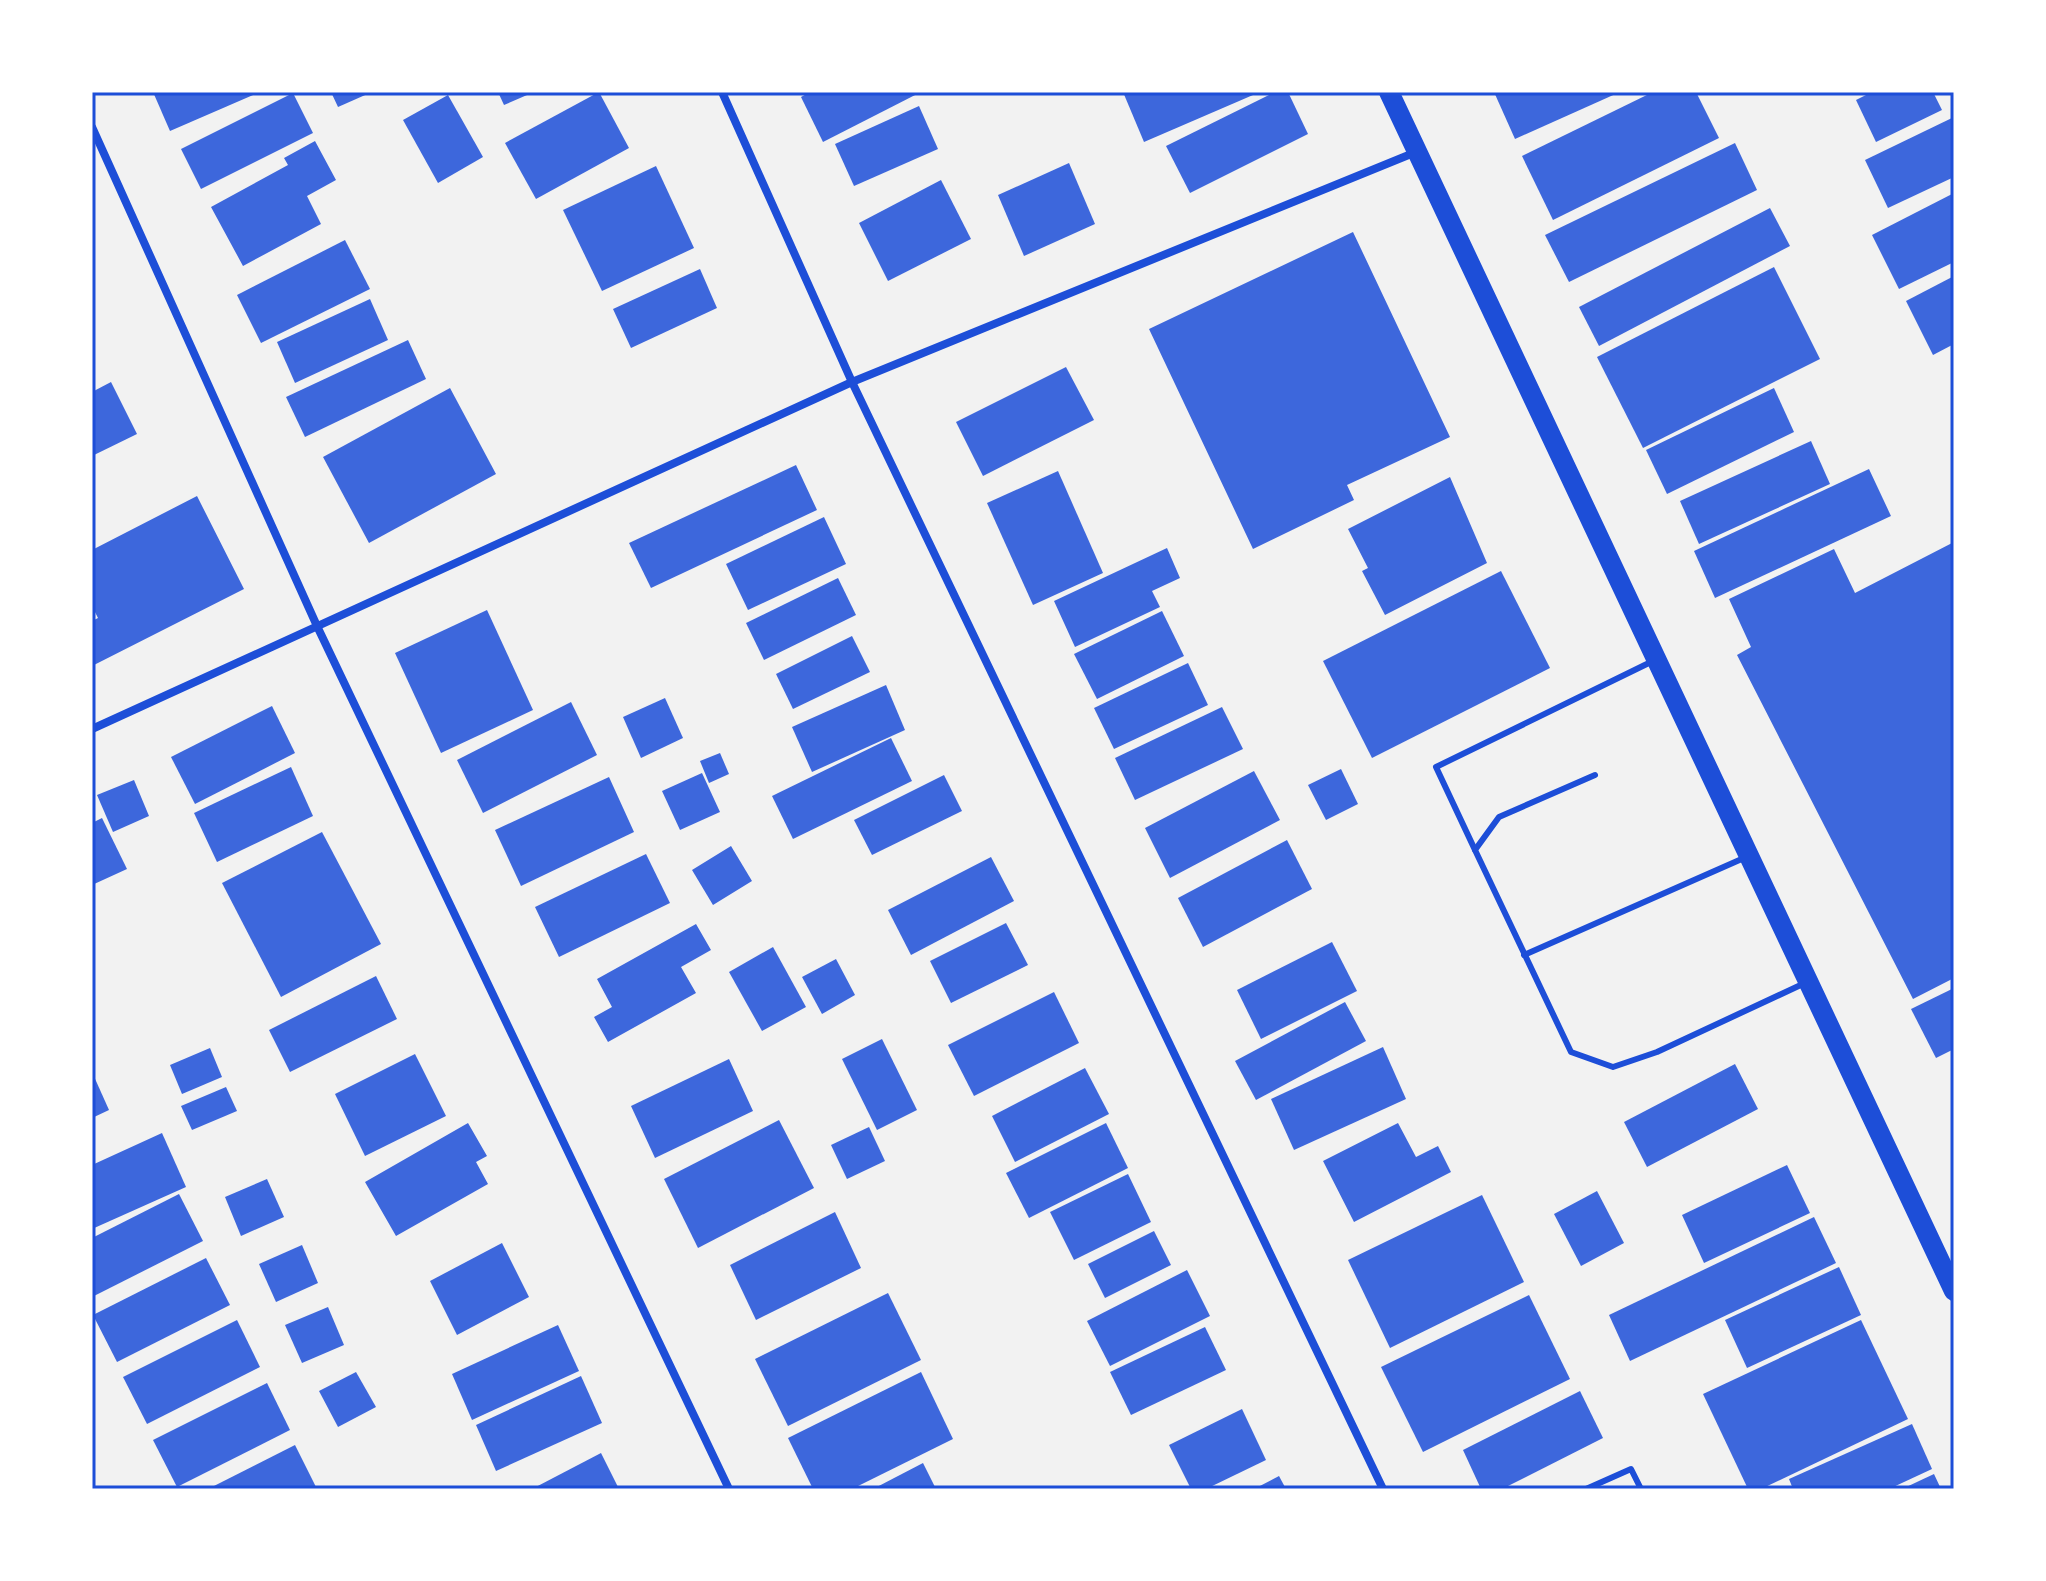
<svg xmlns="http://www.w3.org/2000/svg" width="2046" height="1581" font-family="'DM Sans',sans-serif">
	<style>
		.building { fill: #3d67dc }
		.lines { fill: none; stroke-linecap: round; stroke-linejoin: round }
		.service { stroke: #1d4ed8; stroke-width: 6 }
		.minor { stroke: #1d4ed8; stroke-width: 8 }
		.primary { stroke: #1d4ed8; stroke-width: 20 }
		.neatline { fill: none; stroke: #1d4ed8; stroke-width: 3 }
	</style>
	<rect width="100%" height="100%" fill="#f2f2f2"/>
	<!-- building -->
	<g class="building">
		<path d="M153 92H260L170 131Z"/>
		<path d="M331 92H372L338 107Z"/>
		<path d="M498 92H534L504 105Z"/>
		<path d="M599 92 629 148 536 199 505 143Z"/>
		<path d="M810 92H921L823 142 801 97Z"/>
		<path d="M1123 92H1260L1144 142Z"/>
		<path d="M1275 92H1288L1308 134 1190 193 1166 146Z"/>
		<path d="M1494 92H1620L1515 139Z"/>
		<path d="M1653 92H1696L1719 138 1553 220 1522 156Z"/>
		<path d="M1872 92H1933L1942 110 1876 142 1856 100Z"/>
		<path d="M293 93 313 133 201 189 181 149Z"/>
		<path d="M448 95 483 157 438 183 403 120Z"/>
		<path d="M919 106 938 149 854 186 835 144Z"/>
		<path d="M1954 117V177L1888 208 1865 160Z"/>
		<path d="M315 141 336 180 307 196 321 224 243 266 211 207 288 165 284 158Z"/>
		<path d="M1735 143 1757 190 1569 282 1545 235Z"/>
		<path d="M1069 163 1095 224 1024 256 998 195Z"/>
		<path d="M656 166 694 248 602 291 563 210Z"/>
		<path d="M941 180 971 239 888 281 859 223Z"/>
		<path d="M1954 193V262L1899 289 1872 235Z"/>
		<path d="M1770 208 1790 246 1599 346 1579 307Z"/>
		<path d="M1353 232 1450 437 1347 485 1354 500 1253 549 1149 329Z"/>
		<path d="M345 240 370 289 261 343 237 295Z"/>
		<path d="M1774 267 1820 359 1643 448 1597 357Z"/>
		<path d="M700 269 717 308 631 348 613 309Z"/>
		<path d="M1954 276V344L1933 355 1906 301Z"/>
		<path d="M370 299 388 340 295 383 277 342Z"/>
		<path d="M408 340 426 379 305 437 286 397Z"/>
		<path d="M1066 367 1094 420 983 476 956 422Z"/>
		<path d="M111 382 137 434 92 456V392Z"/>
		<path d="M450 388 496 474 369 543 323 457Z"/>
		<path d="M1774 388 1794 432 1667 494 1646 450Z"/>
		<path d="M1811 441 1830 484 1699 544 1680 501Z"/>
		<path d="M796 465 817 510 651 588 629 543Z"/>
		<path d="M1869 469 1891 516 1715 598 1694 551Z"/>
		<path d="M1058 471 1103 573 1033 605 987 503Z"/>
		<path d="M1450 477 1487 563 1385 615 1362 571 1368 568 1348 529Z"/>
		<path d="M197 496 244 589 92 666V621L98 618 92 606V550Z"/>
		<path d="M824 517 846 564 748 610 726 564Z"/>
		<path d="M1954 542V978L1913 999 1737 655 1751 647 1729 599 1834 549 1855 593Z"/>
		<path d="M1167 548 1180 578 1152 591 1160 607 1075 647 1054 601Z"/>
		<path d="M1501 571 1550 668 1372 758 1323 661Z"/>
		<path d="M838 578 856 615 764 660 746 623Z"/>
		<path d="M487 610 533 710 441 753 395 653Z"/>
		<path d="M1162 611 1184 656 1097 699 1074 654Z"/>
		<path d="M852 636 870 672 793 709 776 674Z"/>
		<path d="M1188 663 1208 705 1114 749 1094 708Z"/>
		<path d="M886 685 905 730 812 772 792 727Z"/>
		<path d="M665 698 683 738 641 758 623 717Z"/>
		<path d="M571 702 597 755 483 813 457 760Z"/>
		<path d="M272 706 295 753 195 804 171 757Z"/>
		<path d="M1222 707 1243 749 1135 800 1115 758Z"/>
		<path d="M891 738 912 781 793 839 772 796Z"/>
		<path d="M720 753 729 774 709 783 700 761Z"/>
		<path d="M291 767 313 816 217 862 194 813Z"/>
		<path d="M1341 769 1358 804 1326 820 1308 785Z"/>
		<path d="M1254 771 1280 820 1170 878 1145 828Z"/>
		<path d="M702 773 720 812 680 830 662 791Z"/>
		<path d="M944 775 962 811 872 855 854 820Z"/>
		<path d="M609 777 634 832 521 886 495 830Z"/>
		<path d="M134 780 149 816 113 832 97 795Z"/>
		<path d="M102 818 127 869 92 885V823Z"/>
		<path d="M322 832 381 944 281 997 222 883Z"/>
		<path d="M1287 840 1312 889 1203 947 1178 898Z"/>
		<path d="M731 846 752 881 713 905 692 870Z"/>
		<path d="M646 854 670 903 559 957 535 907Z"/>
		<path d="M991 857 1014 901 911 955 888 910Z"/>
		<path d="M1006 923 1028 965 951 1003 930 961Z"/>
		<path d="M696 924 711 950 681 967 696 993 608 1042 594 1017 612 1007 597 979Z"/>
		<path d="M1332 942 1357 991 1261 1039 1237 990Z"/>
		<path d="M773 947 806 1007 762 1031 729 972Z"/>
		<path d="M836 959 855 995 822 1014 802 977Z"/>
		<path d="M376 976 397 1019 290 1072 269 1030Z"/>
		<path d="M1954 988V1049L1936 1058 1911 1009Z"/>
		<path d="M1054 992 1079 1043 974 1096 948 1045Z"/>
		<path d="M1345 1002 1366 1041 1256 1100 1235 1061Z"/>
		<path d="M882 1039 917 1110 877 1130 842 1059Z"/>
		<path d="M1383 1047 1406 1099 1294 1150 1271 1099Z"/>
		<path d="M210 1048 222 1077 182 1094 170 1065Z"/>
		<path d="M415 1054 446 1116 365 1156 335 1094Z"/>
		<path d="M729 1059 753 1111 655 1158 631 1106Z"/>
		<path d="M1735 1064 1758 1109 1647 1167 1624 1122Z"/>
		<path d="M1085 1068 1109 1114 1015 1162 992 1116Z"/>
		<path d="M92 1072 109 1110 92 1118Z"/>
		<path d="M226 1087 237 1111 192 1130 181 1106Z"/>
		<path d="M779 1120 814 1188 698 1248 664 1179Z"/>
		<path d="M468 1123 487 1156 476 1162 488 1184 396 1236 365 1182Z"/>
		<path d="M1106 1123 1128 1168 1029 1218 1006 1173Z"/>
		<path d="M1398 1123 1416 1157 1438 1146 1451 1172 1354 1222 1323 1161Z"/>
		<path d="M869 1127 885 1161 847 1179 831 1145Z"/>
		<path d="M162 1133 186 1187 92 1229V1165Z"/>
		<path d="M1787 1165 1810 1213 1704 1263 1682 1215Z"/>
		<path d="M1128 1174 1151 1222 1074 1260 1050 1212Z"/>
		<path d="M267 1179 284 1217 241 1236 225 1197Z"/>
		<path d="M1597 1191 1624 1243 1581 1266 1554 1214Z"/>
		<path d="M179 1194 203 1241 92 1297V1238Z"/>
		<path d="M1482 1195 1524 1282 1390 1348 1348 1260Z"/>
		<path d="M835 1212 861 1268 756 1320 730 1265Z"/>
		<path d="M1814 1217 1836 1263 1630 1361 1609 1315Z"/>
		<path d="M1154 1231 1171 1265 1105 1298 1088 1264Z"/>
		<path d="M502 1243 529 1297 457 1335 430 1281Z"/>
		<path d="M302 1245 318 1283 276 1302 259 1264Z"/>
		<path d="M206 1258 230 1305 117 1362 93 1315Z"/>
		<path d="M1839 1267 1861 1315 1747 1368 1725 1320Z"/>
		<path d="M1187 1270 1210 1316 1110 1366 1087 1321Z"/>
		<path d="M888 1293 921 1360 788 1426 755 1359Z"/>
		<path d="M1529 1295 1570 1379 1423 1452 1381 1367Z"/>
		<path d="M328 1307 344 1345 302 1363 285 1325Z"/>
		<path d="M237 1320 260 1367 147 1424 123 1377Z"/>
		<path d="M1861 1320 1908 1419 1761 1489H1748L1703 1394Z"/>
		<path d="M558 1325 579 1371 472 1420 452 1374Z"/>
		<path d="M1205 1327 1226 1370 1131 1415 1110 1372Z"/>
		<path d="M356 1372 376 1407 338 1427 319 1391Z"/>
		<path d="M921 1372 953 1439 852 1489H813L788 1438Z"/>
		<path d="M581 1376 602 1423 496 1471 476 1425Z"/>
		<path d="M267 1383 290 1430 177 1487 153 1440Z"/>
		<path d="M1580 1391 1603 1438 1502 1489H1481L1463 1450Z"/>
		<path d="M1242 1409 1266 1460 1206 1489H1191L1169 1445Z"/>
		<path d="M1912 1424 1932 1469 1889 1489H1793L1789 1479Z"/>
		<path d="M295 1445 317 1489H208Z"/>
		<path d="M601 1453 619 1489H532Z"/>
		<path d="M923 1463 936 1489H873Z"/>
		<path d="M1934 1474 1941 1489H1902Z"/>
		<path d="M1279 1476 1286 1489H1254Z"/>
	</g>
	<g class="lines">
		<!-- service -->
		<g class="service">
			<path d="M1595 775 1499 817 1475 850 1571 1052 1613 1067 1657 1052 1805 983"/>
			<path d="M1475 850 1436 767 1653 661"/>
			<path d="M1524 955 1744 858"/>
			<path d="M1586 1489 1631 1469 1641 1489"/>
		</g>
		<!-- minor -->
		<g class="minor">
			<path d="M722 92 852 382 1383 1489"/>
			<path d="M92 127 317 626 729 1489"/>
			<path d="M92 729 852 382 1416 152"/>
		</g>
		<!-- primary -->
		<path class="primary" d="M1389 92 1954 1291"/>
	</g>
	<!-- border -->
	<rect width="2046" height="1581" fill="none" stroke="#ffffff" stroke-width="188"/>
	<rect x="94" y="94" width="1858" height="1393" class="neatline"/>
</svg>
